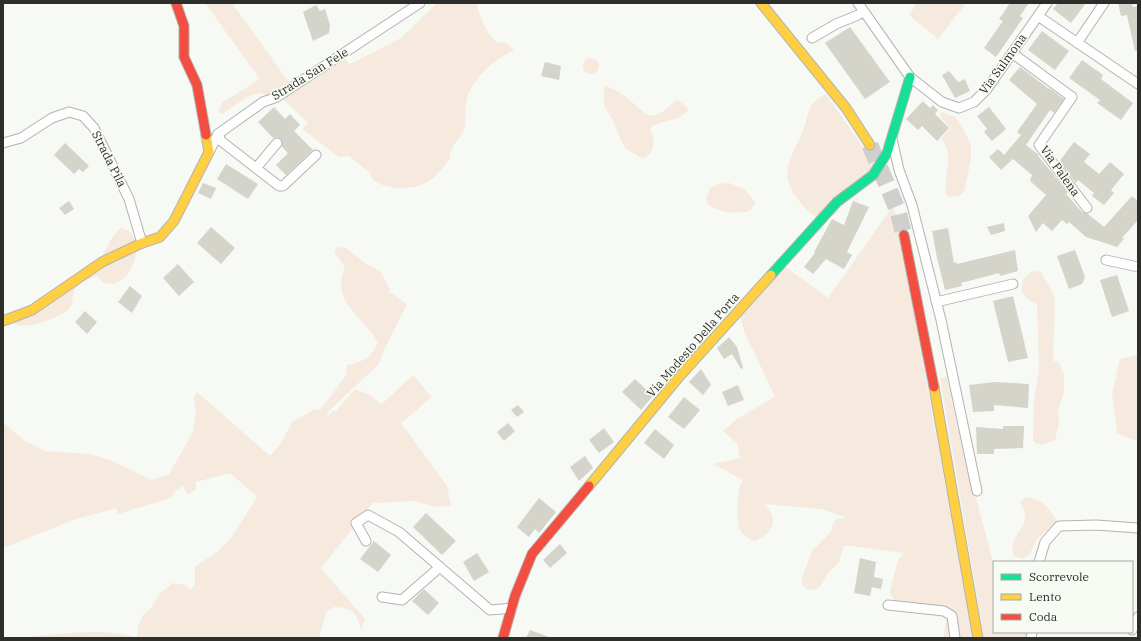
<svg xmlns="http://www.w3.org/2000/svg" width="1141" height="641" font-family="'IBM Plex Serif',serif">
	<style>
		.green { fill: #f5eadd }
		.building { fill: #d4d4ca }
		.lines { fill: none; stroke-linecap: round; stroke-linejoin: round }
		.highway-tunnel { stroke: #cfd0cd; stroke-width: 17; stroke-dasharray: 17 8; stroke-linecap: butt }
		.street-casing { stroke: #b2b4b0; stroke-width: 11 }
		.fast-casing { stroke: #b2b4b0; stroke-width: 11 }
		.slow-casing { stroke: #b2b4b0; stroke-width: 11 }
		.jam-casing { stroke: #b2b4b0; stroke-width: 11 }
		.street { stroke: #fefefe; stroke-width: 9 }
		.fast { stroke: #16e098; stroke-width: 9 }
		.slow { stroke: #ffcf43; stroke-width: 9 }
		.jam { stroke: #f24e42; stroke-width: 9 }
		.labels { text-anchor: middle; stroke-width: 3.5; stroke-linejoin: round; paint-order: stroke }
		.street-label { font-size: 12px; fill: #2d2e2b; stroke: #f7fbf3 }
	</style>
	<rect width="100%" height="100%" fill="#f7f9f5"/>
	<!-- green -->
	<g class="green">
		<path d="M205 3H232L291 85 272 97 259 93 249 96 222 114 218 112 223 102 260 79Z"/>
		<path d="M437 3H476C481 18 485 31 496 42L506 43 514 50C494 60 471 79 466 102 464 111 467 121 464 129 460 140 449 147 450 159 443 167 437 176 429 181 415 191 386 190 373 180L370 173 349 156 339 157 302 129 308 123 282 98 345 59 350 64 401 38Z"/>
		<path d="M917 3H966L938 39 909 15Z"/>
		<circle cx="591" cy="66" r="8"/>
		<path d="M604 85C611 88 618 91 624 95 648 115 649 127 677 99L689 110 680 117 654 125 650 129C655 141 656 153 643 159L625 148 620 138 614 123 604 105Z"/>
		<path d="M826 94 876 166 817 218C802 207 783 186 788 166 792 153 799 141 804 128 810 110 807 103 826 94Z"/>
		<path d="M942 112 956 117 967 136 971 146V159L964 192 959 196 949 197 946 193C944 176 955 152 941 139L950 128 939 115Z"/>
		<path d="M729 183 744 189 756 203 750 211C734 214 722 213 708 205L706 199 710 188 718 184Z"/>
		<path d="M893 206 897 219 973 638H943L947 616 895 603 890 592 898 560 904 553 844 545 839 562 828 573 820 587 815 590 807 589 802 585V578L812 551 831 532 833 523 836 519 848 518 821 509 764 504C779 519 775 532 755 541 749 539 743 536 740 530 735 520 737 488 743 480L713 464 740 458 737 443 723 431 737 419 775 397 744 331 740 315 784 266 828 298Z"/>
		<path d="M121 228C148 232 135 282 112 284 109 284 106 283 103 283L97 276C90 279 80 281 76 288 72 293 73 301 71 306 64 318 25 330 14 324L13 321 98 260C108 250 110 236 121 228Z"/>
		<path d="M341 247 346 248 366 264 380 271 390 289 388 291 407 304 384 350 379 364 332 408 327 414V417L335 409V412L355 389 371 395 381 405 413 375 432 397 401 423 447 486 451 506 437 507 414 501 373 503 321 568 365 619 361 630C356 612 354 608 334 607L326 612 319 638H17C55 635 101 626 137 638L138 627 143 615 151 608 161 592 173 583 186 585 190 590 195 585V567L218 551 232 537 257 497 230 473 196 482V489L188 495 185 491 184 486 175 491 171 498 118 514 116 508 73 520 3 548V422L25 441 45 451 90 454 110 460 152 480 169 474 193 432 196 411 194 397 197 392 270 456 281 443 292 422 313 410 320 409 329 399 346 375 347 365C363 363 372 356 378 342 364 317 330 303 345 268L335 253V249Z"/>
		<path d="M1034 271 1041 272 1055 297 1053 361H1058L1064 374V392L1058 410 1059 424 1055 440 1043 445 1035 443 1033 440 1034 399 1039 369 1037 304C1019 298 1015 279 1034 271Z"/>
		<path d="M1138 355V442L1117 433 1112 394 1120 359Z"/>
		<path d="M945 377H947L956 421 994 566V632H1029V638H984L940 378Z"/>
		<path d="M1025 497C1041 498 1051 509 1057 522L1037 539 1029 555 1022 559 1014 556C1007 540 1024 532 1025 517 1026 512 1022 507 1020 502Z"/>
	</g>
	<!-- building -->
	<g class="building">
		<path d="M1010 3H1029L1020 16 1023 18 996 57 984 48 1003 21 999 19Z"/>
		<path d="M1058 3H1086L1071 23 1053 9Z"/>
		<path d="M1118 3H1132L1133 7 1138 6V51H1135L1127 15 1121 16Z"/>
		<path d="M316 5 320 11 325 9 330 25 329 33 313 41 303 12Z"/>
		<path d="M850 27 890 82 865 99 825 43Z"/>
		<path d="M1042 31 1069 51 1055 70 1028 50Z"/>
		<path d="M1082 60 1103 75 1101 79 1133 103 1121 120 1097 103 1100 100 1069 78Z"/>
		<path d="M545 62 561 66 559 80 541 76Z"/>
		<path d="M1020 67 1049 89V88L1064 99 1054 113 1050 110 1026 145 1039 155 1038 156 1068 192 1066 194 1082 212 1088 214 1104 227 1132 196 1138 201V220L1122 238 1124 239 1117 247 1086 237 1069 222 1067 224 1062 220 1052 231 1043 223 1036 232 1028 216 1046 195 1030 181 1032 175 1013 159 1001 170 989 157 998 149 1004 155 1021 135 1017 132 1037 104 1009 80Z"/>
		<path d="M949 71 958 82 965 79 970 91 955 98 942 75Z"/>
		<path d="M923 101 930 108 933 105 938 110 935 114 949 128 937 141 922 126 918 130 906 119Z"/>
		<path d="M274 107 285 119 290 114 300 125 294 131 313 150 286 175 276 165 288 153 282 147V141L278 137 273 138 258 122Z"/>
		<path d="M989 107 1006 129 992 141 984 132 987 129 977 116Z"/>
		<path d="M1074 142 1090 154 1084 162 1099 174 1110 162 1124 174 1111 190 1114 193 1104 205 1092 196 1094 193 1078 180 1076 183 1059 162Z"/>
		<path d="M65 143 89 166 83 172 79 169 74 174 54 155Z"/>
		<path d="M226 164 258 184 248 199 217 179Z"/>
		<path d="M203 183 216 188 211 199 198 193Z"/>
		<path d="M69 201 74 209 65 215 59 208Z"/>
		<path d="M853 201 869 207 847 252 852 255 844 269 826 259 813 274 804 267 815 253 814 252 832 219 844 225Z"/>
		<path d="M1004 223 1005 231 991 235 987 227Z"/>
		<path d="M211 227 235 248 221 264 197 243Z"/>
		<path d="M948 228 954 263 957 262V264L1015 250 1018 271 1000 276 999 273 961 283 962 286 945 290 937 258 932 231Z"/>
		<path d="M1075 250 1085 277 1082 284 1069 289 1057 256Z"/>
		<path d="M178 264 194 282 179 296 163 278Z"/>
		<path d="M1117 275 1129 311 1112 317 1100 280Z"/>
		<path d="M130 286 142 296 132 313 118 302Z"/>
		<path d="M1013 296 1028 358 1008 362 993 301Z"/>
		<path d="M85 311 97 322 87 334 75 322Z"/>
		<path d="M729 337 737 347 743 368 741 369 732 354 724 359 717 348Z"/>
		<path d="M701 369 711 385 703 395 689 382Z"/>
		<path d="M635 379 653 396 641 410 622 392Z"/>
		<path d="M994 382 1029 384 1028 408 994 405V411L973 412 969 385Z"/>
		<path d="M738 385 744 400 728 406 722 392Z"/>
		<path d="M684 397 700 410 684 429 668 417Z"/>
		<path d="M518 405 524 412 517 417 511 410Z"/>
		<path d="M508 423 515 431 504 441 497 432Z"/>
		<path d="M1003 426H1024L1023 448 994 449V454H977L976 427 1003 429Z"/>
		<path d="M604 428 614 442 599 453 589 440Z"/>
		<path d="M655 429 674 445 664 459 644 443Z"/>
		<path d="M585 456 593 468 579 481 570 467Z"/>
		<path d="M539 498 556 512 539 533 535 529 529 537 517 527Z"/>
		<path d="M426 513 456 541 442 555 413 527Z"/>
		<path d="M374 541 391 555 378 572 360 559Z"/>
		<path d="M560 544 567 553 550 568 543 560Z"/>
		<path d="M477 553 489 572 474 581 463 562Z"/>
		<path d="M860 558 876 562 874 577 883 579 881 589 872 587 870 596 854 593Z"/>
		<path d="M424 589 439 603 428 615 412 601Z"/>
		<path d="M530 630 549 637V638H526Z"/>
	</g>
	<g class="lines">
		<!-- highway-tunnel -->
		<path class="highway-tunnel" d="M870 145 898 211 904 235"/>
		<defs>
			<g id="street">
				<path d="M858 3 910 77 942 102 959 108 974 102 987 89 1047 3"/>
				<path d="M1038 16 1138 84"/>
				<path d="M812 38 836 24 858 15 863 12"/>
				<path d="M1077 43 1104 3"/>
				<path d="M1012 53 1072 97 1039 145 1087 208"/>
				<path d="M218 134 221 141 279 186H283L316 155"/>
				<path d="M892 139 899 170 912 205 941 320 977 491"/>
				<path d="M3 143 21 138 52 118 69 112 83 116 94 128 129 199 142 243"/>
				<path d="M209 152 218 134 263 102 277 97 420 3"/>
				<path d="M256 168 277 143"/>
				<path d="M1106 260 1138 267"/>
				<path d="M936 302 1013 284"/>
				<path d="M366 541 356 523 368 515 399 532 490 610 512 608"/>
				<path d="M1039 562 1045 542 1059 526 1096 525 1138 528"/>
				<path d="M382 597 402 600 440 567"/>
				<path d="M888 605 944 611 952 616 955 638"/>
				<path d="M1132 630 1138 617"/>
				<path d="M1031 638 1032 632"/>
			</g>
			<path id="fast" d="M771 275 837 202 873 175 887 153 910 77"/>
			<g id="slow">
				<path d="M761 3 846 108 870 145"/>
				<path d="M3 321 32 310 102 262 142 243 160 237 174 221 209 152 206 135"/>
				<path d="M934 387 978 638"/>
				<path d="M589 486 679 377 771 275"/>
			</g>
			<g id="jam">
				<path d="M176 3 184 26V57L197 85 206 135"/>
				<path d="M904 235 934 387"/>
				<path d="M503 638 515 596 532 554 589 486"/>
			</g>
		</defs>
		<!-- street casing -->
		<use href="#street" class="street-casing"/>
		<!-- fast casing -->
		<use href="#fast" class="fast-casing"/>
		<!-- slow casing -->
		<use href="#slow" class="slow-casing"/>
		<!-- jam casing -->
		<use href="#jam" class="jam-casing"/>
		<!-- street -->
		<use href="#street" class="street"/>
		<!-- fast -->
		<use href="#fast" class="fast"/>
		<!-- slow -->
		<use href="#slow" class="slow"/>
		<!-- jam -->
		<use href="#jam" class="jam"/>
	</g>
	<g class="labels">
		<!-- street labels -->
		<g class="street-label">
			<text transform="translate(1003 64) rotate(-54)" y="4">Via Sulmona</text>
			<text transform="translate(310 74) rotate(-32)" y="4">Strada San Fele</text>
			<text transform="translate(109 159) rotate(63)" y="4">Strada Pila</text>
			<text transform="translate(1060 171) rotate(55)" y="4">Via Palena</text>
			<text transform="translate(693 345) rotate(-49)" y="4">Via Modesto Della Porta</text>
		</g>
	</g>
	<!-- border -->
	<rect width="1141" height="641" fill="none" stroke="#2d2e2b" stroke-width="8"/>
	<!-- legend -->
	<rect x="993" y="561" width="140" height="72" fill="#f7fbf3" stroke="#a6a9a3"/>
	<rect x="1001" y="574" width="20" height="6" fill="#16e098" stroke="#a6a9a3"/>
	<text x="1029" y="581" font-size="12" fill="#2d2e2b">Scorrevole</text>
	<rect x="1001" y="594" width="20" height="6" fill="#ffcf43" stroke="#a6a9a3"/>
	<text x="1029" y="601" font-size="12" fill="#2d2e2b">Lento</text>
	<rect x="1001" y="614" width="20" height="6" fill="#f24e42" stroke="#a6a9a3"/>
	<text x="1029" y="621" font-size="12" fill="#2d2e2b">Coda</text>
</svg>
